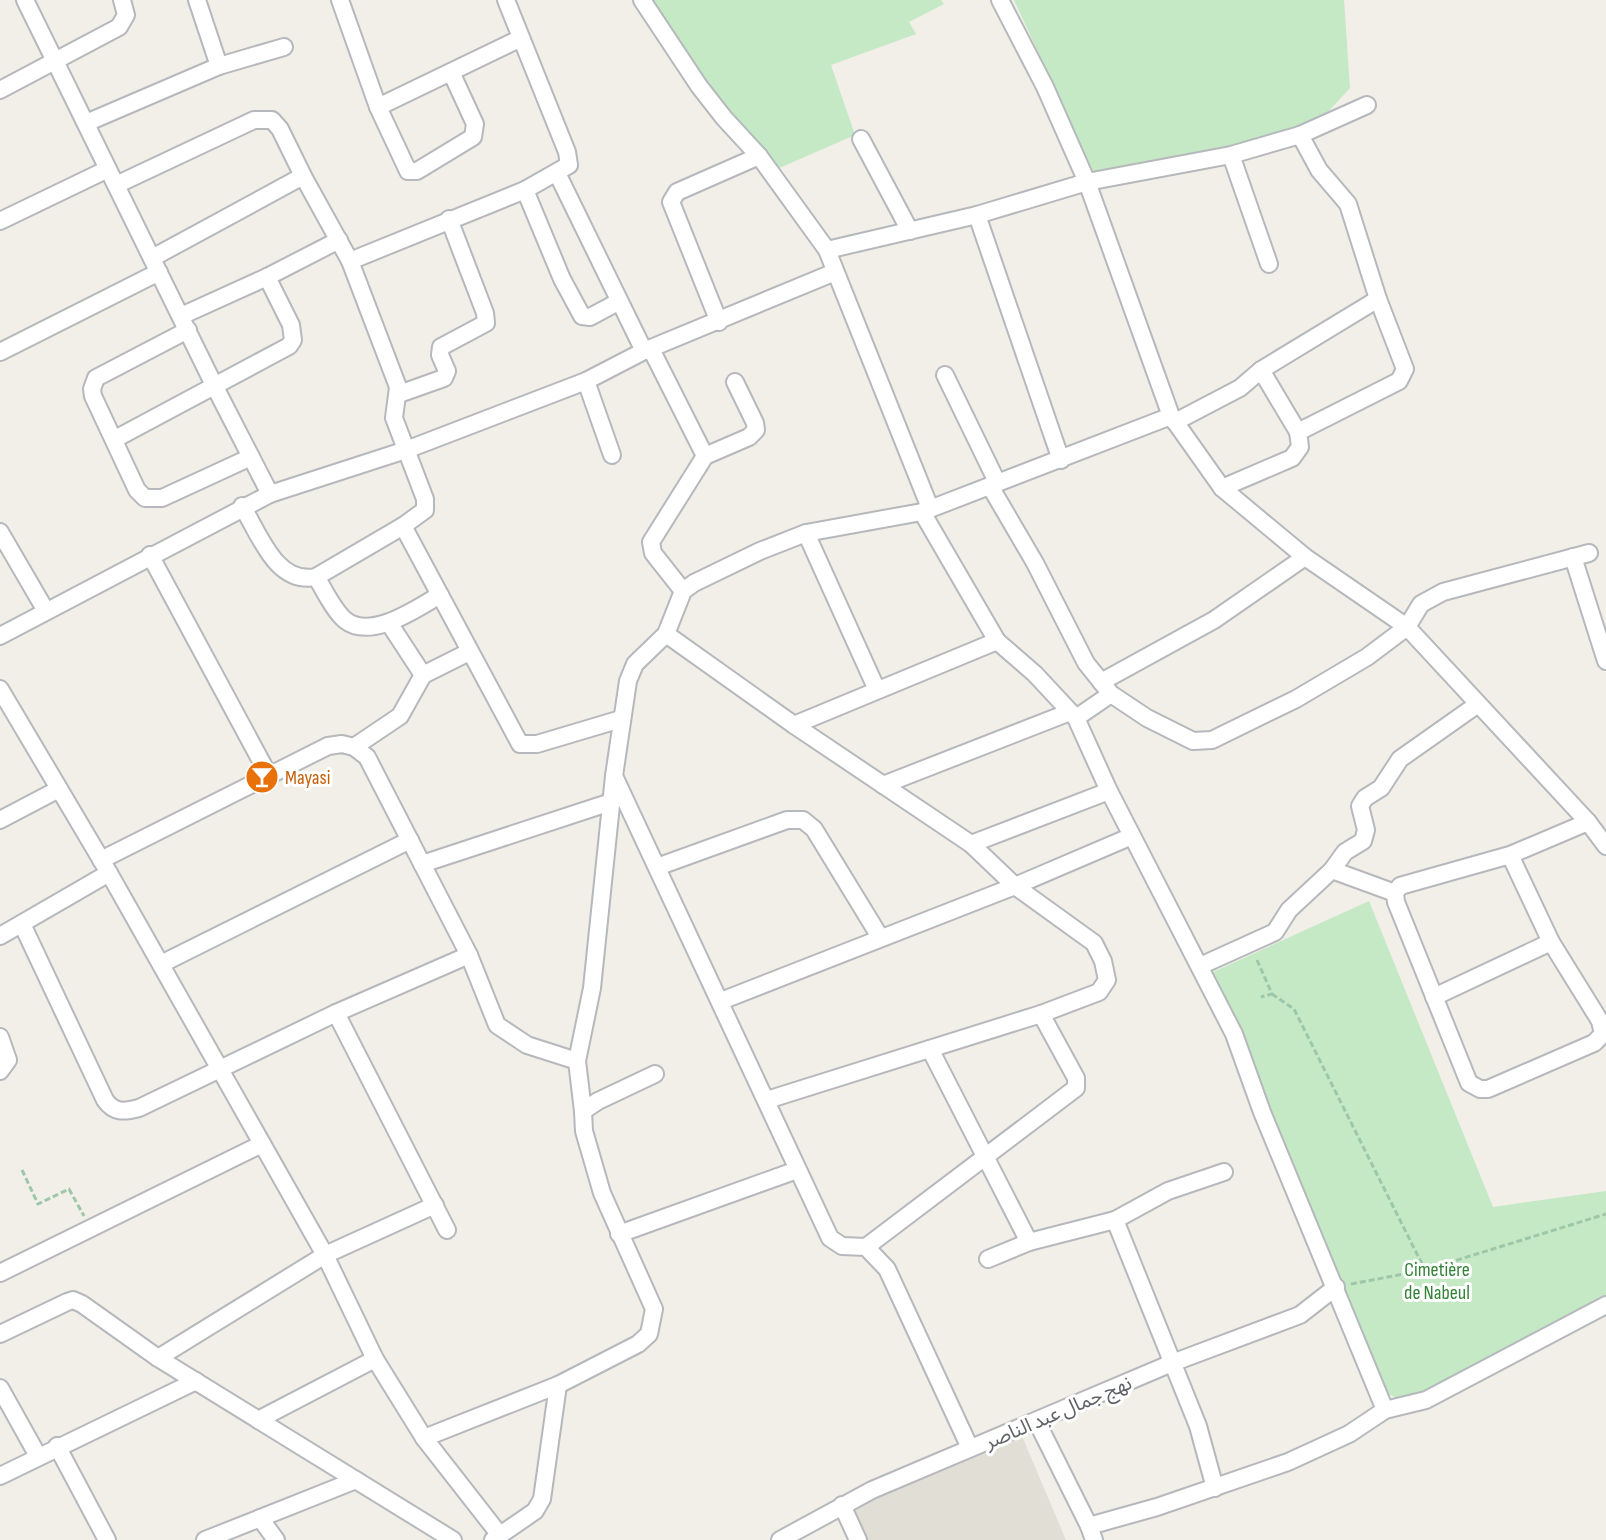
<svg xmlns="http://www.w3.org/2000/svg" width="1606" height="1540" font-family="'Sofia Sans Condensed','Noto Sans Arabic',sans-serif">
	<style>
		.education { fill: #e1ded6 }
		.green { fill: #c5e8c5 }
		.lines { fill: none; stroke-linecap: round; stroke-linejoin: round }
		.minor-casing { stroke: #b5b8bc; stroke-width: 20 }
		.path { stroke: #9cc7a9; stroke-width: 3; stroke-dasharray: 6 3; stroke-linecap: butt }
		.minor { stroke: #fff; stroke-width: 16 }
		.labels { text-anchor: middle; stroke-width: 6; stroke-linejoin: round; paint-order: stroke }
		.food-label { font-size: 20px; fill: #c56008; stroke: #fff; text-anchor: start }
		.park-label { font-size: 20px; fill: #348238; stroke: #fff }
		.street-label { font-size: 20px; fill: #5f6368; stroke: #fff }
	</style>
	<rect width="100%" height="100%" fill="#f1efe8"/>
	<!-- education -->
	<path class="education" d="M1022 1436 1066 1540H863L850 1509Z"/>
	<!-- green -->
	<g class="green">
		<path d="M649 0H941L944 4 909 22 916 34 831 65 855 135 777 169 711 97Z"/>
		<path d="M1014 0H1344L1350 88 1313 128 1094 173Z"/>
		<path d="M1369 901 1493 1207 1606 1191V1302L1404 1401 1381 1391 1211 973Z"/>
	</g>
	<g class="lines">
		<defs>
			<g id="minor">
				<path d="M25 0 215 387 270 494"/>
				<path d="M197 0 219 66"/>
				<path d="M340 0 378 107 408 171H417L473 137 475 124 451 72"/>
				<path d="M642 0 699 86 724 118 759 156 827 250 930 508"/>
				<path d="M1000 0 1045 87 1087 182 1171 416 1222 488 1305 557 1407 627 1588 822 1606 846"/>
				<path d="M0 90 119 27 126 15 122 0"/>
				<path d="M378 107 521 38"/>
				<path d="M86 123 219 66 284 47"/>
				<path d="M861 139 910 231"/>
				<path d="M1231 155 1269 264"/>
				<path d="M557 173 644 351"/>
				<path d="M116 185 254 120H272L280 129 303 176 350 261 398 387 394 418 425 499V510L403 526 316 577C276 585 260 535 242 506"/>
				<path d="M525 190 562 279 582 316 590 317 618 302"/>
				<path d="M977 215 1061 460"/>
				<path d="M0 221 108 169"/>
				<path d="M827 250 977 215 1087 182 1231 155 1300 135 1367 105"/>
				<path d="M152 258 303 176"/>
				<path d="M350 261 525 190 569 165 567 152 506 0"/>
				<path d="M181 316 267 277 339 240"/>
				<path d="M719 322 671 202 677 192 759 156"/>
				<path d="M188 330 96 378 92 389 93 396 137 490 145 498H162L251 457"/>
				<path d="M651 349 705 456"/>
				<path d="M0 352 159 272"/>
				<path d="M1261 370 1298 432"/>
				<path d="M945 375 997 482"/>
				<path d="M586 381 612 455"/>
				<path d="M399 394 444 378 447 371 440 355 441 347 486 323 485 313 449 219"/>
				<path d="M1175 422 1240 388 1261 370 1378 299"/>
				<path d="M115 439 289 346 293 340 291 325 267 277"/>
				<path d="M990 486 1035 563 1086 663 1111 694 1147 718 1193 741 1212 740 1296 699 1367 657 1407 627 1421 604 1443 592 1589 553"/>
				<path d="M1222 488 1292 458 1300 447 1298 432 1399 381 1405 369 1378 299 1348 204 1319 170 1300 135"/>
				<path d="M922 512 997 641 1035 674 1076 718 1109 791 1234 1034 1262 1112 1385 1410 1349 1434 1288 1462 1157 1507 1089 1526 1037 1422"/>
				<path d="M403 526 520 744H537L621 719"/>
				<path d="M0 532 46 611"/>
				<path d="M806 533 877 690"/>
				<path d="M150 555 268 774"/>
				<path d="M1573 557 1606 661"/>
				<path d="M316 577C324 589 333 610 345 620 371 641 417 608 440 595"/>
				<path d="M683 591 653 553 651 542 705 456 749 437 756 430 755 423 735 382"/>
				<path d="M389 623 423 675"/>
				<path d="M666 634 794 725 971 844 1015 886 1094 943 1103 961 1107 980 1099 992 1041 1014 1076 1078V1088L866 1247"/>
				<path d="M0 636 270 494 406 450 586 381 644 351 835 272"/>
				<path d="M1101 682 1214 620 1305 557"/>
				<path d="M0 689 109 873 325 1255 375 1359 424 1438 499 1534"/>
				<path d="M1076 718 1111 694"/>
				<path d="M794 725 997 641"/>
				<path d="M354 747 400 716 423 675 469 652"/>
				<path d="M614 776 830 1238 842 1246 866 1247 887 1269 970 1448"/>
				<path d="M883 785 1070 712"/>
				<path d="M0 820 59 789"/>
				<path d="M971 844 1109 791"/>
				<path d="M1510 855 1551 942 1600 1021 1603 1034 1594 1043 1488 1089H1480L1469 1083 1396 902 1395 893 1400 886 1510 855 1588 822"/>
				<path d="M101 860 328 746 342 744 354 747 367 757 469 955 497 1025 527 1045 577 1061"/>
				<path d="M422 864 611 802"/>
				<path d="M657 867 787 820H803L814 829 880 937"/>
				<path d="M1332 870 1395 893"/>
				<path d="M22 924 105 1100C114 1113 124 1112 139 1108L336 1013 469 955"/>
				<path d="M0 936 109 873"/>
				<path d="M161 964 410 840"/>
				<path d="M1200 966 1275 932 1289 910 1332 870 1345 852 1363 841 1366 830 1360 806 1365 798 1381 788 1400 759 1478 704"/>
				<path d="M1434 997 1551 942"/>
				<path d="M721 1001 1015 886 1132 836"/>
				<path d="M336 1013 447 1230"/>
				<path d="M0 1037 8 1060 0 1071"/>
				<path d="M930 1049 1029 1242"/>
				<path d="M767 1100 1041 1014"/>
				<path d="M583 1111 577 1061 592 988 614 776 628 681 635 664 666 634 683 591 694 583 760 551 806 533 922 512 1171 416"/>
				<path d="M1115 1220 1198 1426 1215 1488"/>
				<path d="M619 1234 797 1170"/>
				<path d="M988 1259 1029 1242 1115 1220 1168 1191 1224 1172"/>
				<path d="M0 1273 262 1144"/>
				<path d="M0 1334 67 1302 73 1300 82 1304 158 1358 453 1540"/>
				<path d="M158 1358 325 1255 435 1205"/>
				<path d="M0 1388 38 1456"/>
				<path d="M1385 1410 1426 1400 1606 1305"/>
				<path d="M258 1420 375 1359"/>
				<path d="M424 1438 558 1385 638 1344 649 1334 654 1309 602 1193 584 1131 583 1111 598 1101 655 1074"/>
				<path d="M57 1446 107 1540"/>
				<path d="M0 1476 196 1381"/>
				<path d="M842 1505 858 1540"/>
				<path d="M260 1518 276 1540"/>
				<path d="M1089 1526 1094 1540"/>
				<path d="M205 1540 356 1480"/>
				<path d="M493 1540 535 1511 542 1499 558 1385"/>
				<path d="M780 1540 872 1490 1172 1363 1300 1315 1336 1287"/>
			</g>
		</defs>
		<!-- minor casing -->
		<use href="#minor" class="minor-casing"/>
		<!-- path -->
		<g class="path">
			<path d="M1257 960 1272 994 1261 997"/>
			<path d="M1272 994 1294 1009 1425 1270"/>
			<path d="M22 1170 38 1204 69 1189 84 1216"/>
			<path d="M1351 1284 1425 1270 1606 1214"/>
		</g>
		<!-- minor -->
		<use href="#minor" class="minor"/>
	</g>
	<!-- icons -->
	<defs>
		<symbol id="bar-disc" viewBox="-11 -11 22 22"><circle r="9.5" fill="#e8710a" stroke="#fff"/><path d="M-6-5H6L.8 .8V4.5H3.5V6h-7V4.5H-.8V.8Z" fill="#fff"/></symbol>
	</defs>
	<g fill-rule="evenodd">
		<use href="#bar-disc" x="243" y="758" width="38" height="38"/>
	</g>
	<g class="labels">
		<!-- food labels -->
		<g class="food-label">
			<text x="285" y="784">Mayasi</text>
		</g>
		<!-- park labels -->
		<g class="park-label">
			<text x="1437" y="1276">Cimetière<tspan x="1437" dy="23">de Nabeul</tspan></text>
		</g>
		<!-- street labels -->
		<g class="street-label">
			<text transform="translate(1058 1412) rotate(-23)" y="7">نهج جمال عبد الناصر</text>
		</g>
	</g>
</svg>
